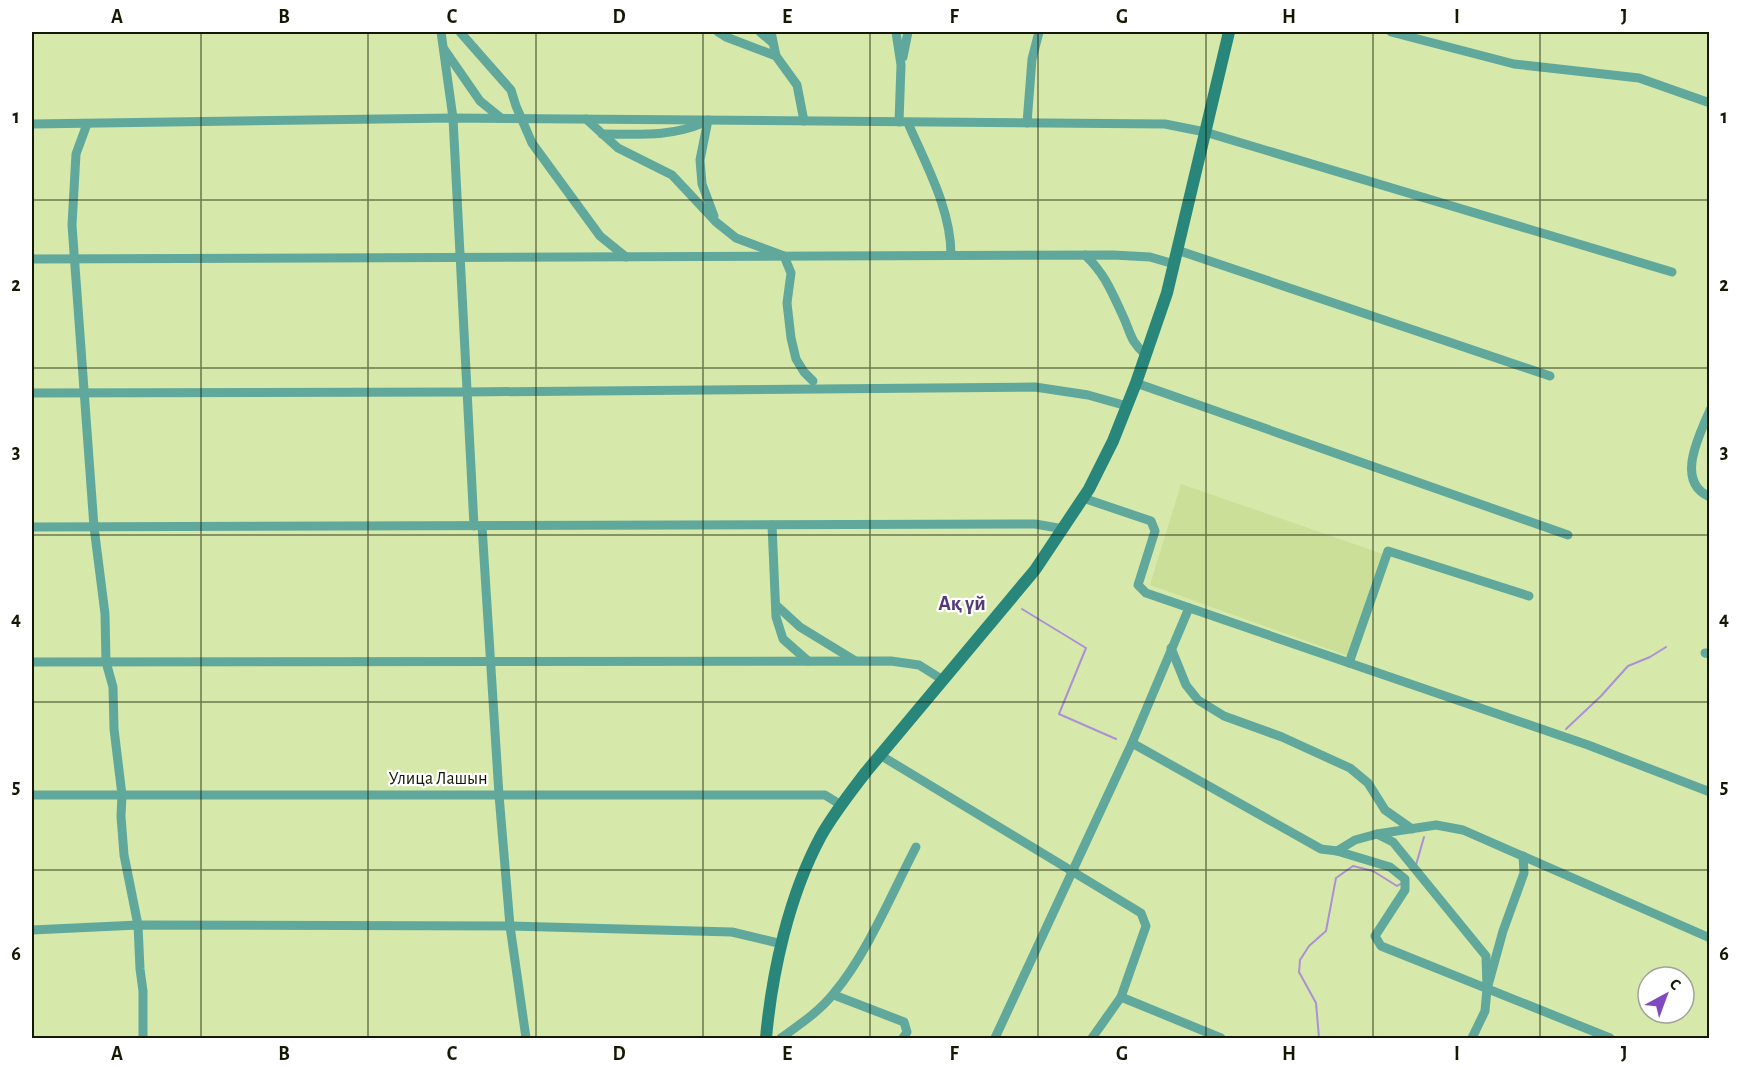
<svg xmlns="http://www.w3.org/2000/svg" width="1741" height="1070" font-family="'Alegreya Sans',sans-serif">
	<style>
		.built { fill: #cbdf99 }
		.lines { fill: none; stroke-linecap: round; stroke-linejoin: round }
		.stream { stroke: #ac90d6; stroke-width: 2 }
		.minor { stroke: #61a89c; stroke-width: 9 }
		.secondary { stroke: #28877a; stroke-width: 12 }
		.grid { fill: none; stroke: #131903; stroke-width: 1.5; stroke-opacity: 0.55 }
		.labels { text-anchor: middle; stroke-width: 4.5; stroke-linejoin: round; paint-order: stroke }
		.street-label { font-size: 18px; fill: #131903; stroke: #fff }
		.quarter-label { font-size: 21px; font-weight: bold; fill: #543b77; stroke: #fff }
		.neatline { fill: none; stroke: #131903; stroke-width: 2 }
		.grid-label { font-size: 20px; text-anchor: middle; font-weight: bold; fill: #131903 }
	</style>
	<rect width="100%" height="100%" fill="#d6e9aa"/>
	<!-- built -->
	<path class="built" d="M1181 484 1383 554 1348 656 1150 585Z"/>
	<g class="lines">
		<!-- stream -->
		<g class="stream">
			<path d="M1022 609 1086 648 1059 714 1116 739"/>
			<path d="M1566 729 1601 696 1628 666 1650 657 1666 647"/>
			<path d="M1416 865 1424 837"/>
			<path d="M1319 1038 1316 1003 1299 972 1300 960 1309 946 1326 931 1336 878 1353 866 1373 871 1397 886 1402 883"/>
		</g>
		<!-- minor -->
		<g class="minor">
			<path d="M441 32 453 118 474 526"/>
			<path d="M460 32 511 90 516 106 532 143 600 236 626 257"/>
			<path d="M718 32 726 37 776 56 797 85 804 121"/>
			<path d="M760 32 773 43"/>
			<path d="M771 32 776 56"/>
			<path d="M896 32 901 65 899 122"/>
			<path d="M1391 32 1514 64 1639 78 1710 103"/>
			<path d="M444 49 480 101 501 118"/>
			<path d="M903 57 908 32"/>
			<path d="M586 119 618 148 672 175 716 222 736 238 784 256 791 273 787 303 791 338 796 359 804 372 813 381"/>
			<path d="M708 120 700 160 702 184 714 216"/>
			<path d="M908 123C926 165 951 209 951 255"/>
			<path d="M1027 123 1032 59 1039 32"/>
			<path d="M32 124 453 118 1165 124 1205 132 1672 272"/>
			<path d="M87 124 76 154 72 225 94 527 105 614 106 662 113 687 114 729 122 795 121 816 124 855 138 925 140 969 143 991V1038"/>
			<path d="M602 134C637 134 671 137 703 123"/>
			<path d="M1177 250 1550 376"/>
			<path d="M1085 255C1104 273 1111 290 1122 314 1131 332 1129 340 1145 354"/>
			<path d="M32 259 1113 255 1150 257 1174 264"/>
			<path d="M1136 383 1568 535"/>
			<path d="M32 393 467 392 1035 387 1088 395 1127 406"/>
			<path d="M1710 410C1700 434 1674 482 1710 497"/>
			<path d="M1083 498 1151 521 1155 531 1138 585 1146 593 1588 745 1710 792"/>
			<path d="M772 525 776 617 783 639 808 661"/>
			<path d="M482 526 499 795 510 926 526 1038"/>
			<path d="M32 527 1035 524 1064 529"/>
			<path d="M776 605 800 627 854 660"/>
			<path d="M1171 648 1186 685 1198 700 1224 716 1282 737 1350 768 1368 783 1385 810 1412 829"/>
			<path d="M1705 653 1710 654"/>
			<path d="M32 662 891 661 919 665 943 680"/>
			<path d="M1349 663 1388 551 1529 596"/>
			<path d="M1132 743 1321 849 1337 851 1355 840 1377 834 1436 825 1463 830 1710 938"/>
			<path d="M880 755 1141 913 1146 926 1121 997 1092 1038"/>
			<path d="M32 795H825L841 805"/>
			<path d="M1377 834 1393 842 1486 956 1487 989"/>
			<path d="M1337 851 1390 867 1405 879V890L1375 936 1381 946 1610 1038"/>
			<path d="M32 930 138 925 510 926 732 932 782 944"/>
			<path d="M834 995 904 1022 907 1032 903 1038"/>
			<path d="M1121 997 1221 1038"/>
			<path d="M781 1038C799 1025 820 1011 834 993 867 954 892 893 916 847"/>
			<path d="M995 1038 1132 743 1189 608"/>
			<path d="M1472 1038 1485 1011 1487 989 1503 931 1524 873 1523 856"/>
		</g>
		<!-- secondary -->
		<path class="secondary" d="M766 1038C772 972 789 895 821 836 834 813 850 793 866 772L1035 570 1089 489 1113 441 1136 383 1167 293 1229 32"/>
	</g>
	<!-- grid -->
	<path class="grid" d="M201 32V1038M368 32V1038M536 32V1038M703 32V1038M870 32V1038M1038 32V1038M1206 32V1038M1373 32V1038M1540 32V1038M32 200H1710M32 368H1710M32 535H1710M32 702H1710M32 870H1710"/>
	<g class="labels">
		<!-- street labels -->
		<g class="street-label">
			<text x="438" y="784">Улица Лашын</text>
		</g>
		<!-- quarter labels -->
		<g class="quarter-label">
			<text x="962" y="610">Ақ үй</text>
		</g>
	</g>
	<!-- border -->
	<rect width="1741" height="1070" fill="none" stroke="#ffffff" stroke-width="66"/>
	<!-- north arrow -->
	<g transform="translate(1666 995) rotate(41)"><circle r="28" fill="#ffffff" stroke="#a1a39a" stroke-width="1.5"/>
	<path d="M0-4.5L10 22L0 15L-10 22Z" fill="#8049c0"/>
	<text y="-9" font-size="16" font-weight="bold" text-anchor="middle" fill="#131903">С</text>
	</g>
	<rect x="33" y="33" width="1675" height="1004" class="neatline"/>
	<g class="grid-label">
		<text x="117" y="23">A</text>
		<text x="284" y="23">B</text>
		<text x="452" y="23">C</text>
		<text x="619" y="23">D</text>
		<text x="787" y="23">E</text>
		<text x="954" y="23">F</text>
		<text x="1122" y="23">G</text>
		<text x="1289" y="23">H</text>
		<text x="1457" y="23">I</text>
		<text x="1624" y="23">J</text>
		<text x="16" y="123">1</text>
		<text x="1724" y="123">1</text>
		<text x="16" y="291">2</text>
		<text x="1724" y="291">2</text>
		<text x="16" y="458">3</text>
		<text x="1724" y="458">3</text>
		<text x="16" y="625">4</text>
		<text x="1724" y="625">4</text>
		<text x="16" y="793">5</text>
		<text x="1724" y="793">5</text>
		<text x="16" y="960">6</text>
		<text x="1724" y="960">6</text>
		<text x="117" y="1060">A</text>
		<text x="284" y="1060">B</text>
		<text x="452" y="1060">C</text>
		<text x="619" y="1060">D</text>
		<text x="787" y="1060">E</text>
		<text x="954" y="1060">F</text>
		<text x="1122" y="1060">G</text>
		<text x="1289" y="1060">H</text>
		<text x="1457" y="1060">I</text>
		<text x="1624" y="1060">J</text>
	</g>
</svg>
